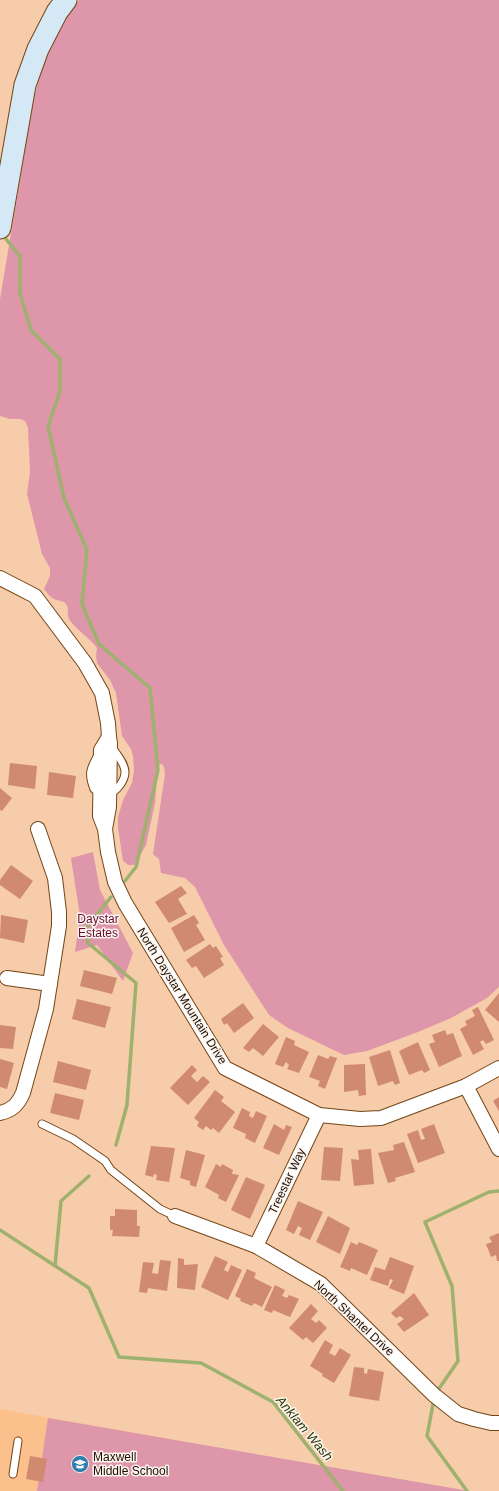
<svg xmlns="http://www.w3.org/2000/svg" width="499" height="1491" font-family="Helvetica,sans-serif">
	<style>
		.built { fill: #fcc08d }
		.green { fill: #de96aa }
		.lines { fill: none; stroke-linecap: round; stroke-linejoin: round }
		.stream { stroke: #9eb16e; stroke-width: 3.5 }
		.building { fill: #cf8a70 }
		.service-casing { stroke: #744516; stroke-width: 9 }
		.minor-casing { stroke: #744516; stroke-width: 16 }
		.secondary-casing { stroke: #744516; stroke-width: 23 }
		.service { stroke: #fff; stroke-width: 7 }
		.minor { stroke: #fff; stroke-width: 14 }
		.secondary { stroke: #d5e8f6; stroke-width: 21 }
		.labels { text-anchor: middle; stroke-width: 3; stroke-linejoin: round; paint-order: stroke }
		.park-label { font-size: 12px; fill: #670f34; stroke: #fcf5ef }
		.street-label { font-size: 12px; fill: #1e0c00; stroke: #fcf5ef }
		.poi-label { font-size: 12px; fill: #1e0c00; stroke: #fcf5ef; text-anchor: start }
		.water-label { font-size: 13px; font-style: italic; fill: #2c3703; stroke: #fcf5ef }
	</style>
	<rect width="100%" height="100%" fill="#f6ccaa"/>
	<!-- built -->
	<path class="built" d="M0 1409 164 1438 154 1491H0Z"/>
	<!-- green -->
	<g class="green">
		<path d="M79 0H499V987L487 998 451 1018 418 1032 367 1051 344 1055 288 1028 269 1015 224 945 195 887 185 878 161 873 159 859 153 854 165 774 164 767 162 764 158 765 155 803 146 845 134 865H129L123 861 118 828V817L123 800 132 783 134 771 133 756 131 749 122 736 116 693 110 680 97 663 96 656 97 648C89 637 77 631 69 619 66 614 70 609 66 604 63 600 57 601 52 598 49 596 47 592 44 589L50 576V568L42 554 27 494 30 472 28 428 25 421 21 419H10L0 416V299L33 102C42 65 55 30 79 0Z"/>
		<path d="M93 852 100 890 133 953 123 981 97 945 75 952 80 916 71 858Z"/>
		<path d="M48 1418 469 1491H37Z"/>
	</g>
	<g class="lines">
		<!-- stream -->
		<g class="stream">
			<path d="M6 239 20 256V293L31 330 60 359V391L48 426 64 498 87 550 82 604 99 644 150 688 158 770 136 867 125 881"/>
			<path d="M111 897 86 928 88 943 136 983 127 1105 116 1145"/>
			<path d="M0 1230 89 1288 119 1357 201 1363 273 1402 343 1491"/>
			<path d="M55 1266 61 1201 89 1176"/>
			<path d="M436 1393 458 1361 452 1286 425 1222 489 1192 499 1191"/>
			<path d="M434 1399 427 1436 467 1491"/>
		</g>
	</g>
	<!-- building -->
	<g class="building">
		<path d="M10 763 37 766 35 789 8 785Z"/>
		<path d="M49 772 76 776 73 798 47 795Z"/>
		<path d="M0 788 12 798 2 811 0 810Z"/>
		<path d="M11 865 33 881 20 899 0 885V880Z"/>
		<path d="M181 886 187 893 178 899 187 914 169 923 155 902Z"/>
		<path d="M1 915 28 920 24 943 0 938Z"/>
		<path d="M194 915 199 923 196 925 205 940 184 952 171 928Z"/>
		<path d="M210 944 213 948 216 946 223 957 220 958 224 965 204 978 196 966 192 968 186 960Z"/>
		<path d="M84 970 117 978 112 994 80 986Z"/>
		<path d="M499 993V1022L485 1010Z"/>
		<path d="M77 999 111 1007 105 1028 72 1019Z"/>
		<path d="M243 1003 254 1018 234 1033 227 1023 224 1025 221 1019Z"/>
		<path d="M478 1007 494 1040 486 1044 483 1040 480 1042 484 1049 473 1055 460 1029 467 1025 465 1021 475 1016 472 1010Z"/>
		<path d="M263 1024 279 1037 263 1056 253 1048 249 1052 243 1048Z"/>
		<path d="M0 1025 16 1027 13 1049 0 1048Z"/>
		<path d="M445 1030 447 1035 453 1033 462 1056 439 1067 429 1044 435 1042 432 1035Z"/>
		<path d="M286 1037 295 1041 294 1045 309 1052 299 1073 287 1069 289 1065 286 1062 283 1067 275 1064Z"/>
		<path d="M418 1042 430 1070 424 1073 422 1070 409 1075 399 1051Z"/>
		<path d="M390 1050 400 1083 395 1085 393 1081 378 1086 369 1057Z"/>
		<path d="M318 1055 328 1059 330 1056 337 1058 325 1089 318 1086 320 1081 309 1077Z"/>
		<path d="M0 1059 14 1063 7 1089 0 1087Z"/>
		<path d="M58 1061 91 1070 86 1090 53 1082Z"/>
		<path d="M365 1064 366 1095 359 1096 358 1090 344 1092V1065Z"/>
		<path d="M192 1065 197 1070 191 1076 197 1082 203 1076 210 1082 188 1105 170 1088Z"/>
		<path d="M215 1090 224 1097 221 1101 235 1112 219 1133 213 1128 211 1130 206 1126 203 1130 197 1126 199 1122 194 1118Z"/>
		<path d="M55 1093 84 1100 79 1120 50 1113Z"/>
		<path d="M499 1097V1111L493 1101Z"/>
		<path d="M242 1108 250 1112 249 1116 253 1118 256 1111 267 1116 255 1143 245 1138 246 1134 233 1128Z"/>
		<path d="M274 1124 284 1130 286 1125 292 1127 279 1155 263 1148Z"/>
		<path d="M434 1124 445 1153 418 1163 407 1134 418 1130 421 1140 425 1139 421 1129Z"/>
		<path d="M404 1142 415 1172 395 1178 396 1181 388 1183 378 1153 394 1150 393 1145Z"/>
		<path d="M151 1146 175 1148 169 1182 156 1180 157 1175 154 1174 153 1177 145 1175Z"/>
		<path d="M324 1147 343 1148 340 1181 321 1180Z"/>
		<path d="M371 1149 374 1184 354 1186 351 1159 359 1160 358 1150Z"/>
		<path d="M186 1150 205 1155 196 1187 190 1185V1181L180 1178Z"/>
		<path d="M216 1164 221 1167 222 1164 233 1170 232 1174 239 1175 226 1202 218 1198 219 1195 205 1187Z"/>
		<path d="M246 1177 265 1185 250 1219 231 1210Z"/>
		<path d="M298 1201 323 1212 310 1240 299 1235 302 1228 298 1226 294 1234 286 1230Z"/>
		<path d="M115 1209 137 1210V1226H140L139 1237 112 1236 113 1230H110V1216H115Z"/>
		<path d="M328 1216 350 1228 340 1254 316 1242Z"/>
		<path d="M499 1233V1261H497L496 1255 491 1257 486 1244 492 1242 489 1237Z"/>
		<path d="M351 1242 357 1245 359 1242 378 1250 367 1275 351 1268 350 1271 340 1267Z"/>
		<path d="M215 1256 228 1262 224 1270 228 1272 231 1265 242 1270 228 1300 201 1287Z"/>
		<path d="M390 1257 414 1266 404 1294 389 1288 393 1280 390 1279 388 1286 370 1280 375 1267 385 1270Z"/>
		<path d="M178 1258 184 1259V1265L198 1264 195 1290 177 1288Z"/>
		<path d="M160 1260 171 1261 167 1291 148 1288 147 1293 139 1292 143 1262 154 1263 152 1273 158 1274Z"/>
		<path d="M247 1269 256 1273 254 1278 272 1287 262 1307 254 1303 252 1306 240 1301 241 1299 235 1296Z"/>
		<path d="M275 1285 285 1290 282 1296 287 1298 289 1295 299 1299 290 1317 273 1310 272 1313 264 1310Z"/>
		<path d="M414 1293 429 1315 404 1332 397 1324 404 1319 400 1316 396 1318 391 1313Z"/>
		<path d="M311 1304 318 1311 311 1319 316 1323 319 1320 327 1328 313 1343 306 1337 303 1340 289 1328Z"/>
		<path d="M325 1340 333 1345 329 1353 335 1356 340 1348 351 1355 334 1383 322 1376 323 1374 310 1366Z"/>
		<path d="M354 1367 364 1368V1373L367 1374 368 1369 384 1372 379 1401 349 1396Z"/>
		<path d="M30 1456 47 1459 43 1482 26 1479Z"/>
	</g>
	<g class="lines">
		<defs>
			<g id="service">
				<path d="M98 755C90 769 88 774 94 789 98 791 104 794 109 793 117 792 125 780 125 772 125 763 116 754 112 747"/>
				<path d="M42 1124 73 1139 105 1161 111 1170 160 1209 175 1216"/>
				<path d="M13 1474 18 1441"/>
			</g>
			<g id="minor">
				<path d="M0 578 35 596 85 663 102 693 108 723 109 737"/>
				<path d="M105 829 109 807 110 743 109 737 101 750 100 816 105 829 108 852 115 882 125 903 225 1068 319 1115 360 1119 381 1118 466 1086 499 1068"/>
				<path d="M7 978 50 984"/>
				<path d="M466 1086 499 1149"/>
				<path d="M0 1113C13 1110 18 1104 23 1093L46 1009 59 926V912L55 878 38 829"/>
				<path d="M175 1216 256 1246 321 1284 434 1395 458 1414 474 1419 491 1423H499"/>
				<path d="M256 1246 319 1115"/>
			</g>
			<path id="secondary" d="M0 228 25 85 38 49 57 12 66 0"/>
		</defs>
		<!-- service casing -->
		<use href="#service" class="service-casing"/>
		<!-- minor casing -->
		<use href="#minor" class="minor-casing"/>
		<!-- secondary casing -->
		<use href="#secondary" class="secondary-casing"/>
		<!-- service -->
		<use href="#service" class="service"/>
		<!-- minor -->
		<use href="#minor" class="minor"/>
		<!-- secondary -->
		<use href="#secondary" class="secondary"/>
	</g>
	<!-- icons -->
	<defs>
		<symbol id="school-disc" viewBox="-11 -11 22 22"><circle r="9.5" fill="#307db0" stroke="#fcf5ef"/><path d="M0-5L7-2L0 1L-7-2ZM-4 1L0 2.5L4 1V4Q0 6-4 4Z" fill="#fff"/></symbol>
	</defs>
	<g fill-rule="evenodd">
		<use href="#school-disc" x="70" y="1454" width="20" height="20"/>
	</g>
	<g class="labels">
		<!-- park labels -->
		<g class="park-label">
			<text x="98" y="923">Daystar<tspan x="98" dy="14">Estates</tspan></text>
		</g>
		<!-- street labels -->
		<g class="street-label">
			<text transform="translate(182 996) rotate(58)" y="4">North Daystar Mountain Drive</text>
			<text transform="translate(287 1181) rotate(-65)" y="4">Treestar Way</text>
			<text transform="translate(354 1318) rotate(43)" y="4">North Shantel Drive</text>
		</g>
		<!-- poi labels -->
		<g class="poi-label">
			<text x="93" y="1461">Maxwell<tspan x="93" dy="14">Middle School</tspan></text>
		</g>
		<!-- water labels -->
		<g class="water-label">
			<text transform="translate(305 1428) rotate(50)" y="5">Anklam Wash</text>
		</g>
	</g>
</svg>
